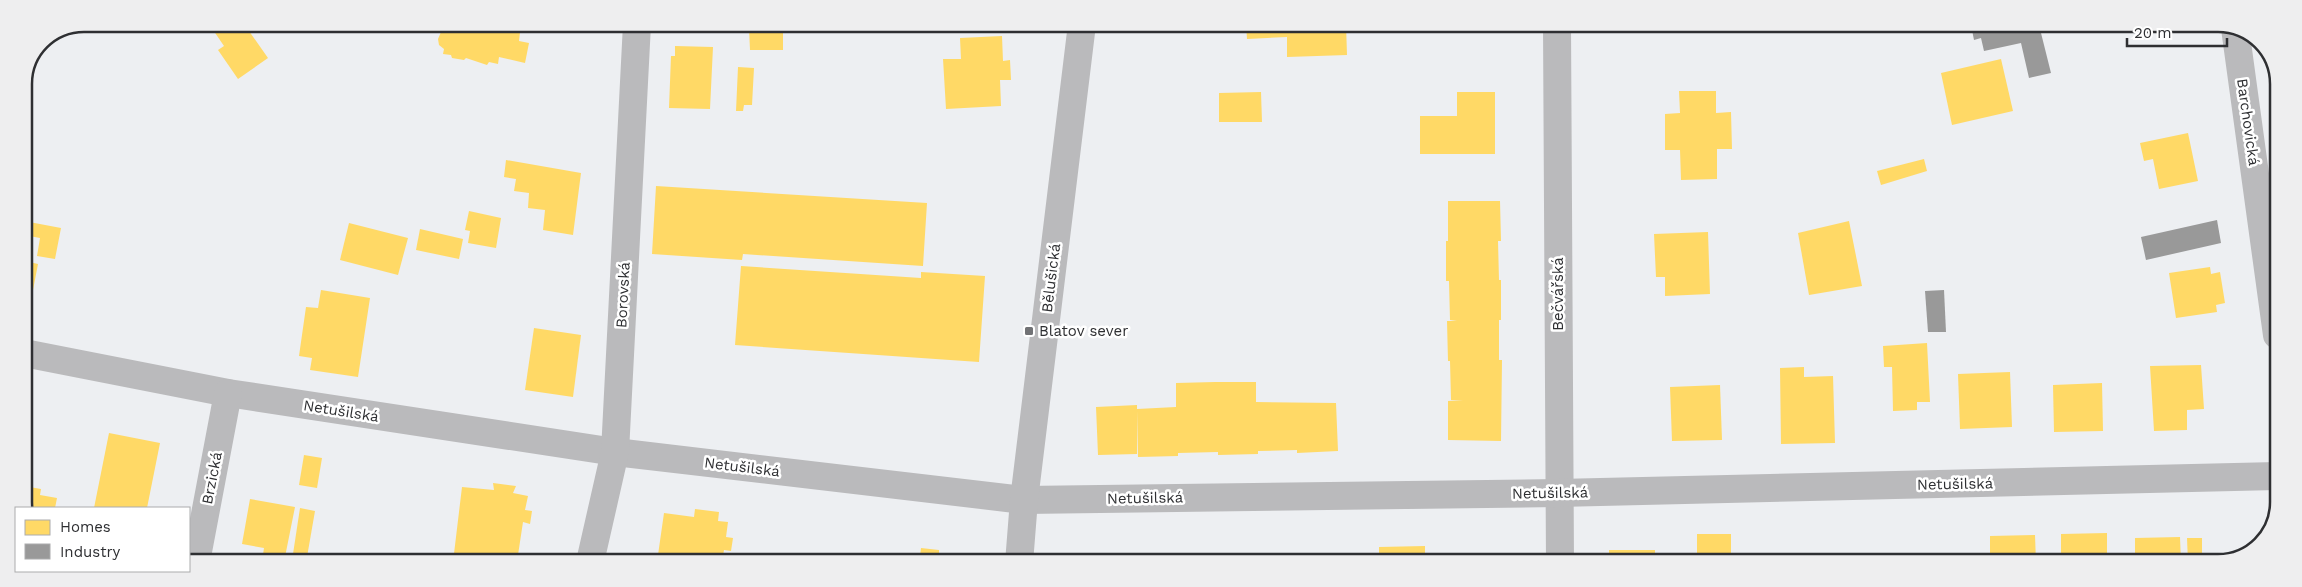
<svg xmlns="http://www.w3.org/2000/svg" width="2302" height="587" font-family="'Work Sans',sans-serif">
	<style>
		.homes { fill: #ffd966 }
		.industry { fill: #999 }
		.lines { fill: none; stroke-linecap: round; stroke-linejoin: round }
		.street { stroke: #bababc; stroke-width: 28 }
		.poi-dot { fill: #717275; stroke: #fff; stroke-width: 2 }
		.labels { text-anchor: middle; stroke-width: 5; stroke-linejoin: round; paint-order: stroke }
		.street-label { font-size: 15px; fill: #2e2f32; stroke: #fff }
		.poi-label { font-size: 15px; fill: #2e2f32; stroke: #fff; text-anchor: start }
		.rim { fill: none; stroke: #2e2f32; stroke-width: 2.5 }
	</style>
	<rect width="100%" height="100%" fill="#edeff2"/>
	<!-- homes -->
	<g class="homes">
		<path d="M209 24H260L249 31 268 58 238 79 218 50 224 46Z"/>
		<path d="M448 24H521L519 41 529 43 525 63 499 57 498 64 489 62 487 65 466 58 464 60 452 58 451 55 443 54 444 49 439 45 438 39 441 32 447 29Z"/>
		<path d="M1246 24H1346L1347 55 1287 57V37L1247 39Z"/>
		<path d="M749 28H783V50H750Z"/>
		<path d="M1002 36 1003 61 1010 60 1011 80H1000L1001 106 946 109 943 59H961L960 38Z"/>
		<path d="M675 46 713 47 710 109 669 108 671 56H675Z"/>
		<path d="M2001 59 2013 111 1952 125 1941 73Z"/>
		<path d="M738 67 754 68 752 105H744L743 111H736Z"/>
		<path d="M1679 91H1716V113L1731 112 1732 149H1717V179L1681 180 1680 150H1665V114L1680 113Z"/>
		<path d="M1261 92 1262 122H1219V93Z"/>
		<path d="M1457 92H1495V154H1420V116H1457Z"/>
		<path d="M2188 133 2198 181 2159 189 2153 159 2144 161 2140 143Z"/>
		<path d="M1924 159 1927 171 1881 185 1877 171Z"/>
		<path d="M506 160 581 173 573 235 543 230 545 210 528 208 529 193 514 191 516 179 504 177Z"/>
		<path d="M656 186 927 203 923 266 743 254 742 260 652 254Z"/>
		<path d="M1448 201H1500L1501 241H1498L1499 280H1501V320H1499V360H1502L1501 441 1448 440V401L1463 400H1451L1450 361H1448L1447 321H1457L1450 320 1449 281H1446V241H1448Z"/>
		<path d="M469 211 501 218 496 248 468 243 470 231 465 230Z"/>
		<path d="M24 221 61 228 55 259 37 256 40 238 24 235Z"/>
		<path d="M1849 221 1862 286 1809 295 1798 233Z"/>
		<path d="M349 223 408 238 398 275 340 260Z"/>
		<path d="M420 229 463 239 459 259 416 250Z"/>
		<path d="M1708 232 1710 294 1665 296V277H1656L1654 234Z"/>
		<path d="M24 253 27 254 25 261 38 264 28 316 24 315Z"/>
		<path d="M741 266 921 278V272L985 276 979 362 735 345Z"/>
		<path d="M2210 267 2211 274 2220 272 2225 303 2216 305 2217 312 2176 318 2169 273Z"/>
		<path d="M321 290 370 298 358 377 310 370 312 358 299 356 306 307 318 308Z"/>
		<path d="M534 328 581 335 573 397 525 390Z"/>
		<path d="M1927 343 1930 402H1917V410L1893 411 1892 367H1884L1883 346Z"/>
		<path d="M2201 365 2204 409 2187 410V430L2154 431 2150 366Z"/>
		<path d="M1804 367V377L1833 376 1835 443 1781 444 1780 368Z"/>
		<path d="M2010 372 2012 427 1960 429 1958 374Z"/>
		<path d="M1215 382H1256V402L1336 403 1338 451 1297 453V450L1258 451V454L1218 455V452L1178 453V456L1138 457 1137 411V454L1098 455 1096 407 1137 405V409L1176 407V383Z"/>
		<path d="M2102 383 2103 431 2054 432 2053 385Z"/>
		<path d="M1720 385 1722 440 1672 441 1670 387Z"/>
		<path d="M109 433 160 443 147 508H94Z"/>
		<path d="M304 455 322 458 317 488 299 485Z"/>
		<path d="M493 483 516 486 513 493 528 496 525 510 532 511 530 524 523 522 518 555 525 556 524 562H453L462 487 494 490Z"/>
		<path d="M24 486 41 489 40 495 57 498 55 508H24Z"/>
		<path d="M250 499 295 507 284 562 262 561 264 548 242 544Z"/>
		<path d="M300 508 315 511 307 557 293 554Z"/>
		<path d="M695 509 719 512 718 521 728 522 726 537 733 538 731 551 724 550 722 562H657L664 513 694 517Z"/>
		<path d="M2107 533V563H2061V534Z"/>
		<rect x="1697" y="534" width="34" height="29"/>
		<path d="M2035 535 2036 563H1990V536Z"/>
		<path d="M2180 537 2181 563H2135V538Z"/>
		<path d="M2187 538H2202V563H2188Z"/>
		<path d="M1425 546V563H1379V547Z"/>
		<path d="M921 548 939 550V557L952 559 951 563 889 562 888 553 920 556Z"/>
		<rect x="1609" y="550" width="46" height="13"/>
	</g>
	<!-- industry -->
	<g class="industry">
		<path d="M1971 25H2039L2051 73 2029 78 2021 43 1984 51 1981 38 1974 40Z"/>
		<path d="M2217 220 2221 243 2146 260 2141 237Z"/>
		<path d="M1944 290 1946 332H1928L1925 291Z"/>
	</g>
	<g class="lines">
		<!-- street -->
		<g class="street">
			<path d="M1557 25 1560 563"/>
			<path d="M2235 28 2277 335"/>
			<path d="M24 353 228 393 615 452 1024 500 1558 493 2277 476"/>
			<path d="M196 562 228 393"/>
			<path d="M590 562 615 452 637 24"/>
			<path d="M1019 563 1024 500 1082 24"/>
		</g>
	</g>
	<!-- markers -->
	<rect class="poi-dot" x="1024" y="326" width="10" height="10" rx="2.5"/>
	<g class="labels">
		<!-- street labels -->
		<g class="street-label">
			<text transform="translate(2248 122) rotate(82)" y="5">Barchovická</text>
			<text transform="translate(1051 278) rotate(-83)" y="5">Bělušická</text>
			<text transform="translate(1558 294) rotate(-90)" y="5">Bečvářská</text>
			<text transform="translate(623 295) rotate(-87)" y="5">Borovská</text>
			<text transform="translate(341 411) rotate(9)" y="5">Netušilská</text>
			<text transform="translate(742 467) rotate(7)" y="5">Netušilská</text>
			<text transform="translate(212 478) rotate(-79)" y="5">Brzická</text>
			<text transform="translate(1955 484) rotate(-1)" y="5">Netušilská</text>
			<text transform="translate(1550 493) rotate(-1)" y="5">Netušilská</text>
			<text transform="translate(1145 498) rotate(-1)" y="5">Netušilská</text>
		</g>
		<!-- poi labels -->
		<g class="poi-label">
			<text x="1039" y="336">Blatov sever</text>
		</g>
	</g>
	<!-- crop -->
	<path d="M0 0H2302V587H0ZM84 32H2218A52 52 0 0 1 2270 84V502A52 52 0 0 1 2218 554H84A52 52 0 0 1 32 502V84A52 52 0 0 1 84 32Z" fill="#eeeeef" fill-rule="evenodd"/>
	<path class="rim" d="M84 32H2218A52 52 0 0 1 2270 84V502A52 52 0 0 1 2218 554H84A52 52 0 0 1 32 502V84A52 52 0 0 1 84 32Z"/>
	<!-- legend -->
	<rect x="15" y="507" width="175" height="65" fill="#ffffff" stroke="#abacad"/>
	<rect x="25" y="520" width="25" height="15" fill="#ffd966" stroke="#abacad"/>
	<text x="60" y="532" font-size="15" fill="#2e2f32">Homes</text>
	<rect x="25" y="544" width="25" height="15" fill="#999999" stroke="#abacad"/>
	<text x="60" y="557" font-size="15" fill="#2e2f32">Industry</text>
	<!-- scale -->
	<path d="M2127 38v8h100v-8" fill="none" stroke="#2e2f32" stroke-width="2.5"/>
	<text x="2134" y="38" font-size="15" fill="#2e2f32" stroke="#ffffff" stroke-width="4" paint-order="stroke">20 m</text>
</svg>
